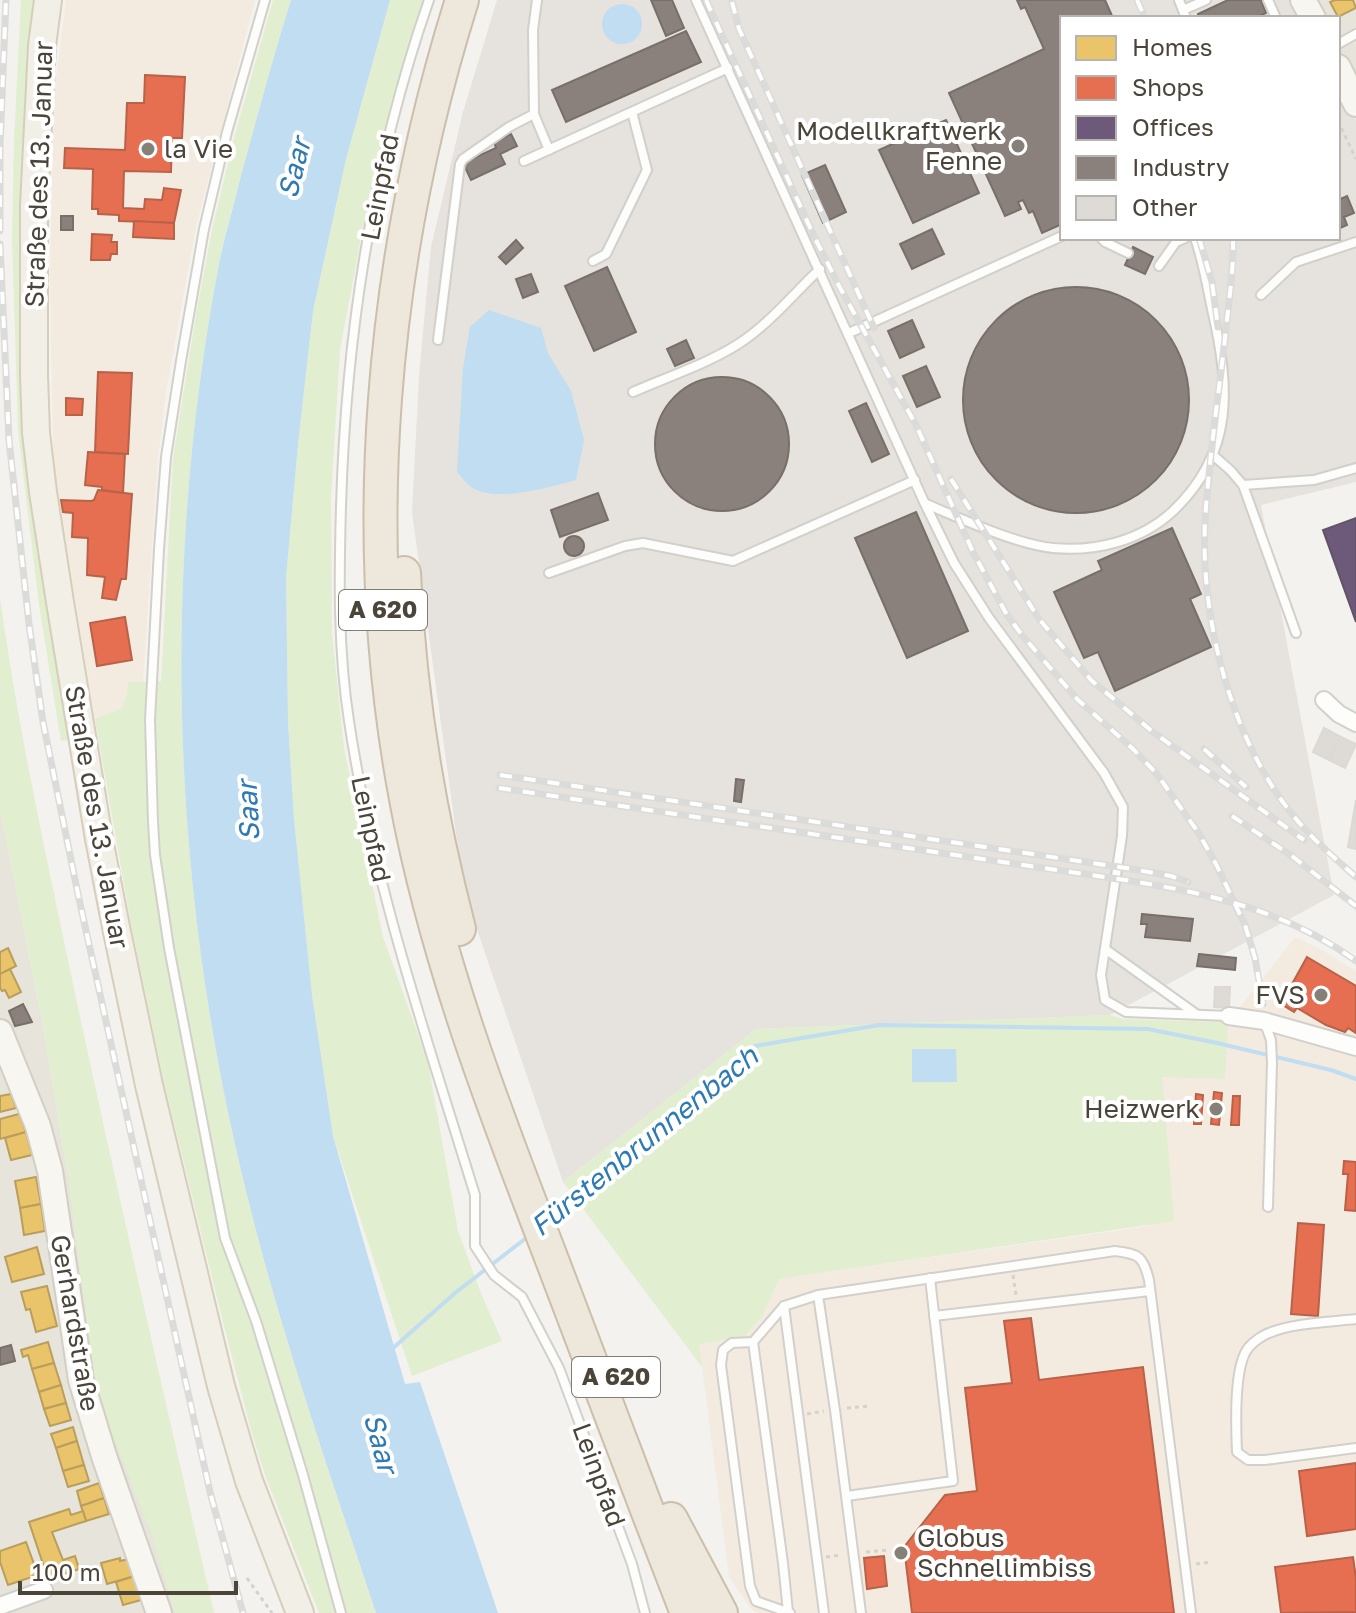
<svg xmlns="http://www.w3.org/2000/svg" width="1356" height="1613" font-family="'Golos Text',sans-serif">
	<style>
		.residential { fill: #e7e4dc }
		.commercial { fill: #f3ebdf }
		.industrial { fill: #e6e2de }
		.green { fill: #e1eecf }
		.water { fill: #c0ddf1 }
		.homes { fill: #e9c46a; stroke: #ba9e5b; stroke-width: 2 }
		.shops { fill: #e76f51; stroke: #b8624a; stroke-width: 2 }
		.offices { fill: #6d597a; stroke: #635366; stroke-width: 2 }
		.industry { fill: #8a817c; stroke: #776f68; stroke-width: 2 }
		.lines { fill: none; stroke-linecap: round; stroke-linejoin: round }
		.stream { stroke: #c0ddf1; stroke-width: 4 }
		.building { fill: #dedbd6; stroke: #dcd9d4; stroke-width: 2 }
		.lane-casing { stroke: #d2d0cb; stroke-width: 12 }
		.street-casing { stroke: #d2d0cb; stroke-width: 20 }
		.secondary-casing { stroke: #d3cfc5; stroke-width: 28 }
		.primary-casing { stroke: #d6cebb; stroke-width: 30 }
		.highway-casing { stroke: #ccbfa9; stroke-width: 36 }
		.path { stroke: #d3d2cc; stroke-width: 3; stroke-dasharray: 4 4; stroke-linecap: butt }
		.lane { stroke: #fdfdfc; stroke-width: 8 }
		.street { stroke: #fdfdfc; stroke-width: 16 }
		.secondary { stroke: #f7f6f1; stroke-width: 24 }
		.primary { stroke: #f2efe6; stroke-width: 26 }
		.highway { stroke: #ede8db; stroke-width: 32 }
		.rail-casing { stroke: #dbdbda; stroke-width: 7 }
		.rail { stroke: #fff; stroke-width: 4; stroke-dasharray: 12; stroke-linecap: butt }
		.poi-dot { fill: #868178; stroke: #fff; stroke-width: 3 }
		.labels { text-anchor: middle; stroke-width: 8; stroke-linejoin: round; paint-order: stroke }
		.shield { fill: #fff; stroke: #817c74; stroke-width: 2 }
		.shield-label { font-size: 24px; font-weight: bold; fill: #4b4439 }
		.poi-label { font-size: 26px; fill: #4b4439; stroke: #fff; text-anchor: end }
		.street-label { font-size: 26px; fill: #4b4439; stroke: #fff }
		.water-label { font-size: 28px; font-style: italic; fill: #2e7ab2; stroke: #fff }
	</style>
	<rect width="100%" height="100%" fill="#f4f2ee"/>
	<!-- residential -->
	<g class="residential">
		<path d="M1310 0H1356V93L1338 55V18H1319Z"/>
		<path d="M0 808 43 1026 67 1171 153 1535 175 1613H0Z"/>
	</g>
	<!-- commercial -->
	<g class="commercial">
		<path d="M66 0H255L196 227 166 392 158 459 143 681 128 682 126 697 122 708 95 719 58 499 53 453 50 275 52 155 54 94Z"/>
		<path d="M1295 937 1324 951 1356 971V1613H760L752 1610 729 1577 699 1344 744 1337 762 1317 779 1279 1149 1226 1162 1077 1228 1022Z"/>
	</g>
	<!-- industrial -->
	<path class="industrial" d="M497 0H1295L1305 18H1062V238H1338V83L1356 120V482L1261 505 1334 895 1110 1015 756 1029 563 1182 464 891 412 512 419 376 431 247 463 112Z"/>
	<!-- green -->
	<g class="green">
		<path d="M21 0H36L24 238 74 739 61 741 39 605 18 430 12 238 14 141Z"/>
		<path d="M273 0H291C275 53 260 106 246 159 236 194 226 229 219 264 163 558 170 861 237 1153 272 1308 326 1462 376 1613H319L265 1475 251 1430 223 1322 164 1082 131 924 95 719 122 708 126 697 128 682 161 681 173 458 197 309 212 230 235 134Z"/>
		<path d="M390 0H424L392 100 364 222 340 350 331 498 332 633 344 748 383 937 428 1062 458 1231 482 1296 502 1341 412 1376 333 1136 312 995 294 819 288 722 286 578 298 444 313 311 346 159Z"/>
		<path d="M0 598C19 735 49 869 77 1003 121 1207 167 1410 214 1613H175L152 1535 105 1416 94 1377 67 1171 43 1026 0 808Z"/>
		<path d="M1110 1015 1123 1019 1228 1022 1225 1079 1162 1077 1174 1221 779 1279 762 1317 744 1337 699 1344 702 1367 563 1182 756 1029Z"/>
	</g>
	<!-- water -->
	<g class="water">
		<path d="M291 0H390L346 159 313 311 298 444 286 578 288 722 294 819 312 995 333 1136 405 1384 420 1382 498 1613H376C326 1462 272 1308 237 1153 170 861 163 558 219 264 225 234 234 205 241 176 257 117 273 58 291 0Z"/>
		<circle cx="622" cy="24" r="20"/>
		<path d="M489 310 541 328 548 353 571 391 584 440 576 480C551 487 492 504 470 486 465 483 461 476 457 472L463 368 470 327Z"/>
		<path d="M912 1049H956L957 1082H912Z"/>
	</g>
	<!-- homes -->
	<g class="homes">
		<path d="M1335 0H1353L1356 8 1338 17 1330 2Z"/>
		<path d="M8 948 16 966 0 974V952Z"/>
		<path d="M10 969 21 992 9 998 5 990 2 991 0 988V974Z"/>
		<path d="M11 1094 16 1108 0 1112V1096Z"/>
		<path d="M19 1114 26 1132 0 1139V1119Z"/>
		<path d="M26 1132 32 1155 11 1160 5 1138Z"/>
		<path d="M36 1177 41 1204 20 1208 15 1181Z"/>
		<path d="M41 1204 45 1231 24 1235 20 1208Z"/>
		<path d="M37 1247 44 1274 12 1282 5 1257Z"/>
		<path d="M47 1286 57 1326 36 1332 30 1309 26 1310 21 1292Z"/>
		<path d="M48 1342 54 1363 32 1369 28 1355 23 1357 21 1350Z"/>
		<path d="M54 1363 61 1385 39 1392 32 1369Z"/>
		<path d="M61 1385 66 1403 44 1409 39 1392Z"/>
		<path d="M66 1403 71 1420 50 1426 44 1409Z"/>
		<path d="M73 1427 77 1441 56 1448 51 1434Z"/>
		<path d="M77 1441 84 1465 63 1471 56 1448Z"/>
		<path d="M84 1465 89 1481 68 1487 63 1471Z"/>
		<path d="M99 1483 104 1498 81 1506 77 1491Z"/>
		<path d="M104 1498 109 1514 86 1521 81 1506Z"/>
		<path d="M69 1509 71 1515 83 1511 86 1521 52 1532 63 1560 75 1556 79 1569 48 1579 29 1522Z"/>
		<path d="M26 1542 38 1575 8 1585 0 1562V1551Z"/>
		<path d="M120 1558V1561L129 1559 135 1576 107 1584 101 1563Z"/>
		<path d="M135 1576 141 1600 123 1605 116 1582Z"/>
	</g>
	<!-- shops -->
	<g class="shops">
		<path d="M145 75 185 77 182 138H172L171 172 124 171 123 208 144 209 145 199 162 200 164 188 181 190 174 223 119 221V215L98 214V209H92L93 169 64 168 65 148 125 150 127 103H144Z"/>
		<path d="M134 221 174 223V239L133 237Z"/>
		<path d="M92 234 112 235 111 242H117V254H111L110 260H91Z"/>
		<path d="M98 372 132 373 128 454 95 452Z"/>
		<path d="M66 398 83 399 82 415H66Z"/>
		<path d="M88 452 125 454 123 493 102 490V487L85 485Z"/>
		<path d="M98 490 132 494 126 579H121L116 600 102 598 105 577 87 575 88 538 72 537 73 513 63 512 61 500 91 501 94 500Z"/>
		<path d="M125 617 132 660 97 666 90 623Z"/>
		<path d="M1307 957 1356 986V1033L1348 1028 1345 1032 1326 1025 1297 1008 1294 1012 1281 1004Z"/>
		<path d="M1214 1092 1222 1093 1219 1125 1211 1124Z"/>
		<path d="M1196 1094 1203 1095 1201 1124H1194Z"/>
		<path d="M1233 1096H1240L1239 1125H1231Z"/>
		<path d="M1344 1161 1356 1162V1211L1345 1210 1348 1174H1343Z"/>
		<path d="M1298 1223 1324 1225 1318 1316 1291 1314Z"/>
		<path d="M1031 1318 1039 1380 1143 1367 1174 1613H912L904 1547 945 1495 977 1491 965 1388 1012 1383 1004 1321Z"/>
		<path d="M1356 1463V1529L1307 1536 1299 1471Z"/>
		<path d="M884 1556 887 1586 867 1589 864 1558Z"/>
		<path d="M1353 1557 1356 1578V1612L1281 1613 1275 1567Z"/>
	</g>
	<!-- offices -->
	<path class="offices" d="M1356 518V622L1323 530Z"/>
	<!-- industry -->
	<g class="industry">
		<path d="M651 0H672L684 28 666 36Z"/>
		<path d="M1017 0H1105L1113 18H1062V224L1042 233 1033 211 1029 213 1023 200 1018 202 1021 209 1005 216 949 93 1044 49 1025 7 1021 9Z"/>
		<path d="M1228 0H1261L1266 13 1255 18H1200L1198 14Z"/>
		<path d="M686 31 701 62 566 122 552 90Z"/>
		<path d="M946 120 979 193 913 223 879 150Z"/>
		<path d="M511 134 517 146 500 154 505 164 471 180 463 163 496 148 494 142Z"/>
		<path d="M825 165 846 212 823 223 802 175Z"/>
		<path d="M1347 196 1354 213 1344 217 1347 225 1338 229V200Z"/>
		<rect x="61" y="216" width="12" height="14"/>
		<path d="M932 229 944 254 912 269 900 244Z"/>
		<path d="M516 240 523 248 506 264 499 257Z"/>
		<path d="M1133 247 1153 257 1145 274 1125 265Z"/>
		<path d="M607 267 636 332 594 351 565 286Z"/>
		<path d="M531 274 538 292 523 298 516 279Z"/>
		<circle cx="1076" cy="400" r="113"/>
		<path d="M912 320 924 347 900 358 888 331Z"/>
		<path d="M686 340 694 358 675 366 667 349Z"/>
		<path d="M926 366 940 397 917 407 903 376Z"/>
		<circle cx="722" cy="444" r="67"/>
		<path d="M866 403 889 454 872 462 849 411Z"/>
		<path d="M598 493 608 520 560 537 551 510Z"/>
		<path d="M916 512 968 631 907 658 855 538Z"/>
		<path d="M1172 528 1201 594 1190 599 1211 647 1115 691 1098 652 1084 658 1054 592 1102 570 1098 561Z"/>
		<circle cx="574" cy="546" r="10"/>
		<path d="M736 779 744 780 741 802 734 801Z"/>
		<path d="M1142 914 1193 919 1190 941 1145 937 1147 924H1141Z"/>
		<path d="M1199 954 1236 958 1235 970 1197 966Z"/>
		<path d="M23 1004 32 1022 15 1026 9 1011Z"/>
		<path d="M11 1345 15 1361 0 1365V1348Z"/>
	</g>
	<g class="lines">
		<!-- stream -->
		<g class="stream">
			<path d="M549 1219 755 1046 879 1025 1148 1029 1217 1043 1331 1070 1356 1079"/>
			<path d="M392 1349 455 1293 530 1235"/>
		</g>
	</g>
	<!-- building -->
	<g class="building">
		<path d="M1324 728 1341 737 1329 760 1313 752Z"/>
		<path d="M1341 737 1356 744 1345 768 1329 760Z"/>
		<path d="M1356 800V849L1348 847Z"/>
		<path d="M1215 987H1230L1229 1008 1214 1007Z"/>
	</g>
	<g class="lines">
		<defs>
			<g id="lane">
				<path d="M265 0 227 132 204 229 181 361 166 457 159 549 150 720 153 822 155 855 169 948 225 1238 256 1321 303 1475 341 1613"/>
				<path d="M429 0C373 161 346 336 341 506 339 578 338 650 349 721 373 883 427 1039 475 1195V1246L494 1275 522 1297 559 1368 632 1564 645 1613"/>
				<path d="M537 0 533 30 534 114 549 150"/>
				<path d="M696 0 925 504 954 563 989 618 1104 773 1123 807 1122 836 1101 975 1105 1000 1126 1012 1229 1016"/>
				<path d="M1179 0 1186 18"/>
				<path d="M1268 0 1276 18"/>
				<path d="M1183 10 1206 0"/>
				<path d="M1338 44 1356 34"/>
				<path d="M524 161 728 68"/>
				<path d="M1101 238 1105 242 1128 253"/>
				<path d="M593 261 606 254 647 170 632 112"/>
				<path d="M1159 266 1176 242 1185 238"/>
				<path d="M1261 295 1296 262 1356 242"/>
				<path d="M849 333 1062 236"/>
				<path d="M438 340 460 164 463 159 509 127 534 114"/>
				<path d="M633 392C669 376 716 361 747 338 774 319 795 292 820 269"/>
				<path d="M1214 456 1230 470 1243 485 1296 633"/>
				<path d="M1243 485 1314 480 1356 468"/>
				<path d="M926 504C962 519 1015 544 1053 548 1096 552 1140 541 1172 512 1235 453 1230 387 1212 309 1207 285 1203 261 1195 238"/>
				<path d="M549 573 625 546 643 543 733 561 915 480"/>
				<path d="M1105 949 1196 1014"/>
				<path d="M1264 1021 1271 1040 1272 1063 1268 1207"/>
				<path d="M818 1295 835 1410 861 1613"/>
				<path d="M784 1306 824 1613"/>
				<path d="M934 1316 1150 1291"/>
				<path d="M1356 1319C1331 1322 1292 1323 1269 1333 1263 1335 1253 1342 1249 1347 1233 1365 1236 1428 1237 1452L1248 1460H1265L1356 1448"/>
				<path d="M753 1342 783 1563 788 1612"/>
				<path d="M847 1496 953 1481 930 1278"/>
				<path d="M790 1613 756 1601 750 1586 721 1365 723 1350 732 1343 753 1342 784 1306 818 1295 1115 1251C1139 1254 1143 1256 1149 1280L1191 1613"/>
			</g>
			<g id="street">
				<path d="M1324 700 1339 714 1356 723"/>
				<path d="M1229 1016 1264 1021 1356 1047"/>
				<path d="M0 1606 44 1590"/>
			</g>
			<g id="secondary">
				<path d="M1303 0 1313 18"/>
				<path d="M1338 67 1356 104"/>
				<path d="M0 1032 38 1126 50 1171 81 1380 104 1456 159 1613"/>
			</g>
			<path id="primary" d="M48 0 42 46 34 206V375L36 433 43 492 60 602 99 839 116 927 149 1085 193 1269 221 1386 249 1481 300 1613"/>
			<g id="highway">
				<path d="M462 0C381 258 356 538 407 804 436 958 493 1107 549 1252 595 1372 640 1493 687 1613"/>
				<path d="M404 573C409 693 429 813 459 929"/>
				<path d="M671 1519 721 1613"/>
			</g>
		</defs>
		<!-- lane casing -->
		<use href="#lane" class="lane-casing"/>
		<!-- street casing -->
		<use href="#street" class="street-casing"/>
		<!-- secondary casing -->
		<use href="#secondary" class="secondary-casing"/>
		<!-- primary casing -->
		<use href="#primary" class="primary-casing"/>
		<!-- highway casing -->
		<use href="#highway" class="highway-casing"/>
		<!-- path -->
		<g class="path">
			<path d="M1338 121 1356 159"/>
			<path d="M1013 1275 1016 1295"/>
			<path d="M847 1408 870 1406"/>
			<path d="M807 1414 824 1411"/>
			<path d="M866 1552 888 1550"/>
			<path d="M826 1557 842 1555"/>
			<path d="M1196 1564 1212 1562"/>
			<path d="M247 1578 272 1613"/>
		</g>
		<!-- lane -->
		<use href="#lane" class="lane"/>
		<!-- street -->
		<use href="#street" class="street"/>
		<!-- secondary -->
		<use href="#secondary" class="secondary"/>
		<!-- primary -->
		<use href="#primary" class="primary"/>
		<!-- highway -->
		<use href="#highway" class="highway"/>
		<defs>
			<g id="rail">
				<path d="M706 0 814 236 838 284 916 425 973 552 1007 615 1022 635 1077 699 1132 748 1156 773 1198 832 1217 866 1245 925 1255 958 1263 1004"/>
				<path d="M1137 0 1145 18"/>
				<path d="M732 2 739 29 874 328"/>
				<path d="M0 231V146L6 0"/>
				<path d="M1199 238 1212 282 1218 327"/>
				<path d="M1233 238C1234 268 1229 299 1226 329 1219 393 1209 457 1205 522 1200 623 1234 751 1303 827 1319 845 1338 861 1356 877"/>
				<path d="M0 244 9 440 29 624 43 722 79 899 151 1225 210 1492 243 1613"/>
				<path d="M951 479 1039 619 1091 680 1153 732 1304 840"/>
				<path d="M1204 749 1246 787"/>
				<path d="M500 775 1126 868 1171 876 1188 882"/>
				<path d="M499 788 1125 880C1208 893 1287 911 1356 961"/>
				<path d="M1232 816 1292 856 1356 906"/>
			</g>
		</defs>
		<!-- rail casing -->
		<use href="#rail" class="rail-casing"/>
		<!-- rail -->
		<use href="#rail" class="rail"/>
	</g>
	<!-- markers -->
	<g class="poi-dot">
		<circle cx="1018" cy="146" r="8"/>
		<circle cx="148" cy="149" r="8"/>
		<circle cx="1321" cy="995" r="8"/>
		<circle cx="1216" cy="1109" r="8"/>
		<circle cx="901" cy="1553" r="8"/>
	</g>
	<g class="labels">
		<!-- shield labels -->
		<g class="shield">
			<rect x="339" y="590" width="88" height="40" rx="6"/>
			<rect x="572" y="1357" width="88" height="40" rx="6"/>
		</g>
		<g class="shield-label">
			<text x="383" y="618">A 620</text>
			<text x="616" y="1385">A 620</text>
		</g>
		<!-- poi labels -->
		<g class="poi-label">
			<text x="1002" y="140">Modellkraftwerk<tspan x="1002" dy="30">Fenne</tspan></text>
			<text x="164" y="158" text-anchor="start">la Vie</text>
			<text x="1305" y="1004">FVS</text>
			<text x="1200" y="1118">Heizwerk</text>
			<text x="917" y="1547" text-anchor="start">Globus<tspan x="917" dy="30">Schnellimbiss</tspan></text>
		</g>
		<!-- street labels -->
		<g class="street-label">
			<text transform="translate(39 174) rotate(-88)" y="9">Straße des 13. Januar</text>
			<text transform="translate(380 187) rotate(-79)" y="9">Leinpfad</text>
			<text transform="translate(97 817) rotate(80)" y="9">Straße des 13. Januar</text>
			<text transform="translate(371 829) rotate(78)" y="9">Leinpfad</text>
			<text transform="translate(75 1323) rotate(80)" y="9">Gerhardstraße</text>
			<text transform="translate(599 1475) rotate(70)" y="9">Leinpfad</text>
		</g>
		<!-- water labels -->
		<g class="water-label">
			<text transform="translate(294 168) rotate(-76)" y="10">Saar</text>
			<text transform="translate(248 811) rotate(-93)" y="10">Saar</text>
			<text transform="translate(644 1141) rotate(-39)" y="10">Fürstenbrunnenbach</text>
			<text transform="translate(381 1443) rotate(75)" y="10">Saar</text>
		</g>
	</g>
	<!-- legend -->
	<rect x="1060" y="16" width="280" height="224" fill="#ffffff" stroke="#b7b4b0" stroke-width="2"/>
	<rect x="1076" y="36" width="40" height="24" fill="#e9c46a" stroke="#b7b4b0" stroke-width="2"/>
	<text x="1132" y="56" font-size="24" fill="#4b4439">Homes</text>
	<rect x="1076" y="76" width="40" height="24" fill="#e76f51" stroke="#b7b4b0" stroke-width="2"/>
	<text x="1132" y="96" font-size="24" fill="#4b4439">Shops</text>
	<rect x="1076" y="116" width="40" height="24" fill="#6d597a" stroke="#b7b4b0" stroke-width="2"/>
	<text x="1132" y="136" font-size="24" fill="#4b4439">Offices</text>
	<rect x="1076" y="156" width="40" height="24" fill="#8a817c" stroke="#b7b4b0" stroke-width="2"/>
	<text x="1132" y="176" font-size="24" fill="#4b4439">Industry</text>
	<rect x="1076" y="196" width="40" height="24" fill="#dedbd6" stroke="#b7b4b0" stroke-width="2"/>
	<text x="1132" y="216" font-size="24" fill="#4b4439">Other</text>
	<!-- scale -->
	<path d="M20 1581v12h216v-12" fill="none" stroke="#4b4439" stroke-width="4"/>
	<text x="32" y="1581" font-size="24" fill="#4b4439" stroke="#ffffff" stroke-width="6" paint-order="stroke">100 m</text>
</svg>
